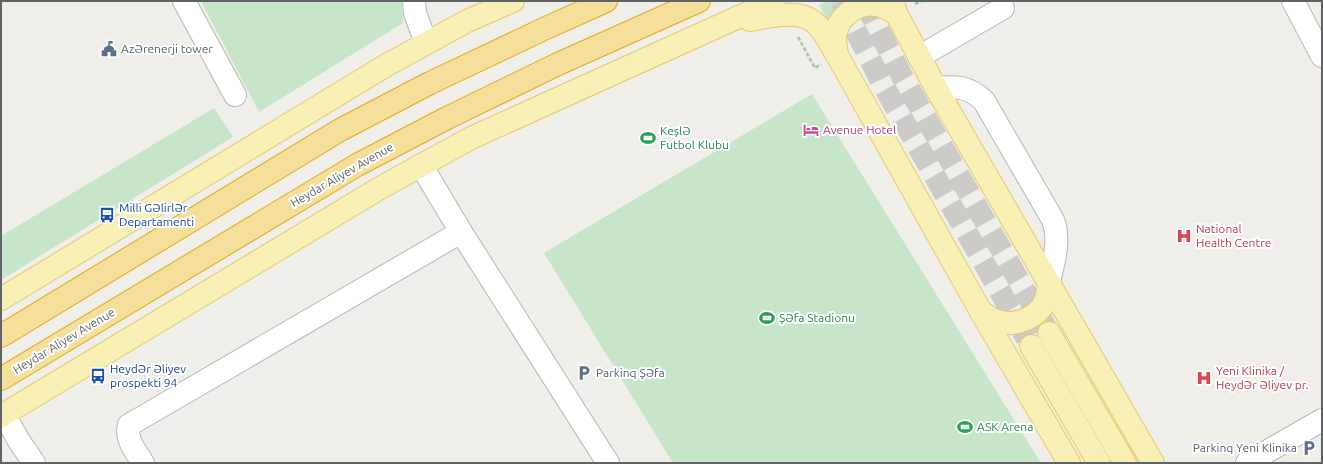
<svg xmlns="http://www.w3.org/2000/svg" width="1323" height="464" font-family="Ubuntu,sans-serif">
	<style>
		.green { fill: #c7e5c8 }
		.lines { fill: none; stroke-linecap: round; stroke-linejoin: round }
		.major-tunnel { stroke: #cccbc8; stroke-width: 22; stroke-dasharray: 22 11; stroke-linecap: butt }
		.minor-casing { stroke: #b5b7bb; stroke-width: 24 }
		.major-casing { stroke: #e5c76c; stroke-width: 24 }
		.highway-casing { stroke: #e3a915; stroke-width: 24 }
		.path { stroke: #a1c5ad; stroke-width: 2.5; stroke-dasharray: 4 2; stroke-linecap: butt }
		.minor { stroke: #fff; stroke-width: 22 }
		.major { stroke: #f8efb5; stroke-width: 22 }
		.highway { stroke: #f4e09b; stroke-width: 22 }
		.labels { text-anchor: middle; stroke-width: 4; stroke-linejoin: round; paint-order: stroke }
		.service-label { font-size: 12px; fill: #4e5e75; stroke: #fff; text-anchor: start }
		.hotel-label { font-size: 12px; fill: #b23c85; stroke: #fff; text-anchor: start }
		.leisure-label { font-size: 12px; fill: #27864d; stroke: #fff; text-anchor: start }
		.street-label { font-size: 12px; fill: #5f6267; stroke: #fff }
		.transit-label { font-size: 12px; fill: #164399; stroke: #fff; text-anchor: start }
		.health-label { font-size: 12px; fill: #be3a42; stroke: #fff; text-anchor: start }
	</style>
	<rect width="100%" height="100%" fill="#f0eee8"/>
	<!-- green -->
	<g class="green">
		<path d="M201 1H402L403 23 259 112Z"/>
		<path d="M828 1H848L836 9 827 20 819 5Z"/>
		<path d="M812 94 1041 463H673L544 253Z"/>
		<path d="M214 108 233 137 1 280V236Z"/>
	</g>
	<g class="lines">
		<!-- major-tunnel -->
		<g class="major-tunnel">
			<path d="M841 1 882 83 1031 346"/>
			<path d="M864 1 903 78 1049 333"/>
		</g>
		<defs>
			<g id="minor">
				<path d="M184 1 235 95"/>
				<path d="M414 1 415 13 426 43"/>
				<path d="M1293 1 1322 56"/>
				<path d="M919 57 1003 8"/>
				<path d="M936 88C955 86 969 86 984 101L1053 220C1061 241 1053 263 1049 283"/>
				<path d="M421 165 461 232 608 463"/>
				<path d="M4 414 19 441 34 463"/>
				<path d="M143 463C136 451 125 440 129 425L461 232"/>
				<path d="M1247 463 1322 420"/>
			</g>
			<g id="major">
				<path d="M893 1 896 13 936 88 1153 463"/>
				<path d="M750 20C767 17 799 9 814 22 824 30 830 44 837 55L981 312 1069 463"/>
				<path d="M837 55C836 48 834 40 836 33 839 16 858 2 876 5 883 6 889 9 896 13"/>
				<path d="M1 299 385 66 467 21 513 1"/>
				<path d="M981 312C985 314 990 318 994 320 1011 327 1031 321 1042 307 1047 300 1048 291 1049 283"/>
				<path d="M1049 333 1125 463"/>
				<path d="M1031 346 1099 463"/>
				<path d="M1 416 380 188 471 138 774 1"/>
			</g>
			<g id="highway">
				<path d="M1 336 340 130 430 83 546 28 606 1"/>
				<path d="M1 379 357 165 447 118 558 64 699 1"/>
			</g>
		</defs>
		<!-- minor casing -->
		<use href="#minor" class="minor-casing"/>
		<!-- major casing -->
		<use href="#major" class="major-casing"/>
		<!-- highway casing -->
		<use href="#highway" class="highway-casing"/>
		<!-- path -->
		<g class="path">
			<path d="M915 4 922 1"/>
			<path d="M798 37 815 68 821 64"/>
		</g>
		<!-- minor -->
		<use href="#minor" class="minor"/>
		<!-- major -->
		<use href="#major" class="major"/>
		<!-- highway -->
		<use href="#highway" class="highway"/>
	</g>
	<!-- icons -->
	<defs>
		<symbol id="civic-bare" viewBox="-9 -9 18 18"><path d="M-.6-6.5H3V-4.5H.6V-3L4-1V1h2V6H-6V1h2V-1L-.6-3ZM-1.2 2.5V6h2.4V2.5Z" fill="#5c6f8a" stroke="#fff" stroke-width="2.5" paint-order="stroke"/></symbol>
		<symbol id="hotel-bare" viewBox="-9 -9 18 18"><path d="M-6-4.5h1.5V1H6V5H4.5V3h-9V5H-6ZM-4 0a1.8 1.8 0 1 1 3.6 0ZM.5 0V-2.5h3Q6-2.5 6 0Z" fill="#d1479c" stroke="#fff" stroke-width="2.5" paint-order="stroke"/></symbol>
		<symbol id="stadium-bare" viewBox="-9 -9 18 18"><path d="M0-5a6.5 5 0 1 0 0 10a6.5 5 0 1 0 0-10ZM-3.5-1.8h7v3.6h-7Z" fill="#2e9e5b" stroke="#fff" stroke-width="2.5" paint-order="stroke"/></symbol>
		<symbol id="bus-bare" viewBox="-9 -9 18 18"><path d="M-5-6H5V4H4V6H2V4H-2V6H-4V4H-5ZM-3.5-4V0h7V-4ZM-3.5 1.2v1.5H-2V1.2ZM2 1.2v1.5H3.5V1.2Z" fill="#1a4fb4" stroke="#fff" stroke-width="2.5" paint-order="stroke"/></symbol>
		<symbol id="hospital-bare" viewBox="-9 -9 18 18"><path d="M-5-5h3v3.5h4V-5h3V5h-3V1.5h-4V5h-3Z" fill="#e0444e" stroke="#fff" stroke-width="2.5" paint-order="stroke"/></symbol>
		<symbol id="parking-bare" viewBox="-9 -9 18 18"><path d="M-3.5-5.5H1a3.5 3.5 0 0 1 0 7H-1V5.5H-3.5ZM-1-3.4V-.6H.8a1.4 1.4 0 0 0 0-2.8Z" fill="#5c6f8a" stroke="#fff" stroke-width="2.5" paint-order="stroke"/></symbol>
	</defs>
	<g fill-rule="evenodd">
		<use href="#civic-bare" x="98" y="38" width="22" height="22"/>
		<use href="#hotel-bare" x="800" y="119" width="22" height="22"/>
		<use href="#stadium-bare" x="637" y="127" width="22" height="22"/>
		<use href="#bus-bare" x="96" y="204" width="22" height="22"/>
		<use href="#hospital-bare" x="1173" y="225" width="22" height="22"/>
		<use href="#stadium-bare" x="756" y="307" width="22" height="22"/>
		<use href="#parking-bare" x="573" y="362" width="22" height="22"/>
		<use href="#bus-bare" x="87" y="365" width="22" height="22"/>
		<use href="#hospital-bare" x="1193" y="367" width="22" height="22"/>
		<use href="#stadium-bare" x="954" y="416" width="22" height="22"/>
		<use href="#parking-bare" x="1298" y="437" width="22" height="22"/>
	</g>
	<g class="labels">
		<!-- service labels -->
		<g class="service-label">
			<text x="121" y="53">Azərenerji tower</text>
			<text x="596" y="377">Parkinq Şəfa</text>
			<text x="1297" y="452" text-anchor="end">Parkinq Yeni Klinika</text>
		</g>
		<!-- hotel labels -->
		<g class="hotel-label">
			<text x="823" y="134">Avenue Hotel</text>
		</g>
		<!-- leisure labels -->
		<g class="leisure-label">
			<text x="660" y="135">Keşlə<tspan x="660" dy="14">Futbol Klubu</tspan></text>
			<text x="779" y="322">Şəfa Stadionu</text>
			<text x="977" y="431">ASK Arena</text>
		</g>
		<!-- street labels -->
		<g class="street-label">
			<text transform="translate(342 175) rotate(-30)" y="4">Heydar Aliyev Avenue</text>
			<text transform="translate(64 341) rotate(-31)" y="4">Heydar Aliyev Avenue</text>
		</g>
		<!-- transit labels -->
		<g class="transit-label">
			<text x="119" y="212">Milli Gəlirlər<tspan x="119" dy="14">Departamenti</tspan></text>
			<text x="110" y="373">Heydər Əliyev<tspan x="110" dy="14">prospekti 94</tspan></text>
		</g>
		<!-- health labels -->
		<g class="health-label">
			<text x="1196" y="233">National<tspan x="1196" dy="14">Health Centre</tspan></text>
			<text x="1216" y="375">Yeni Klinika /<tspan x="1216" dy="14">Heydər Əliyev pr.</tspan></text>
		</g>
	</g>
	<!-- border -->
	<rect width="1323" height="464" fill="none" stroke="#5f6267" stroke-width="4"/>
</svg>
